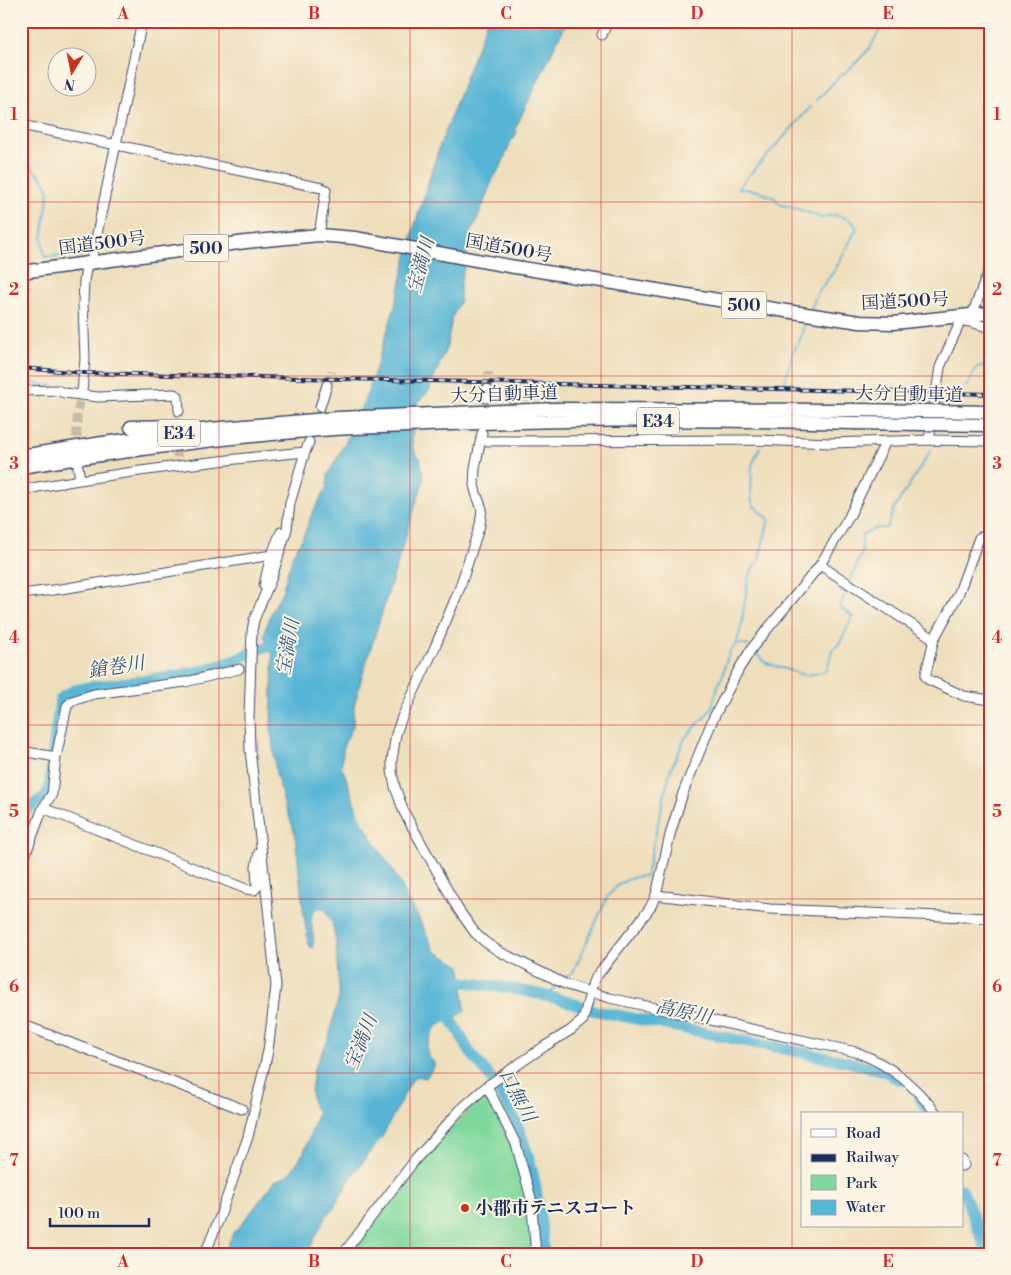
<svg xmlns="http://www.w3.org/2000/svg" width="1011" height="1275" font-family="'Libre Bodoni','Noto Serif JP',serif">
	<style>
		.green { fill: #80d89c; stroke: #4e847d }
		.water { fill: #57b5d5; stroke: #39729a }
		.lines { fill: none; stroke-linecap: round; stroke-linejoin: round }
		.stream { stroke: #57b5d5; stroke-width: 2 }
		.river { stroke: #57b5d5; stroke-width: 11 }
		.minor-tunnel { stroke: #c4bba9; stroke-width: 9; stroke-dasharray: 9 4.5; stroke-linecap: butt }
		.minor-casing { stroke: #3b496c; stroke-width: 11 }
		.highway-casing { stroke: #3b496c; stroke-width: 15 }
		.minor { stroke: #fff; stroke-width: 9 }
		.highway { stroke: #fff; stroke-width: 12 }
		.rail-casing { stroke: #1b2f5e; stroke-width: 4 }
		.rail { stroke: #fcf5e5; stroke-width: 2; stroke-dasharray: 5.5; stroke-linecap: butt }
		.highway-bridge-casing { stroke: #3b496c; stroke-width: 15; stroke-linecap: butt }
		.highway-bridge { stroke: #fff; stroke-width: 12 }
		.grid { fill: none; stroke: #d62828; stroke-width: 1; stroke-opacity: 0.55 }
		.poi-dot { fill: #c8321e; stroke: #fcf5e5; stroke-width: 2 }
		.labels { text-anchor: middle; stroke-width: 4; stroke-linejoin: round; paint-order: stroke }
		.shield { fill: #fcf5e5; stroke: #5e6a86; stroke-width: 1 }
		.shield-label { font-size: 16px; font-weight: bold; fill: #1b2f5e }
		.street-label { font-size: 18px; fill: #1b2f5e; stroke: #fcf5e5 }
		.poi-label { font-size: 18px; font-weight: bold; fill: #1b2f5e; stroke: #fcf5e5; text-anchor: start }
		.water-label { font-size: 19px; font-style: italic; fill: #2d5782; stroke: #fcf5e5 }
		.neatline { fill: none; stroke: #d62828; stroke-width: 2 }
		.grid-label { font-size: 16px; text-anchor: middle; font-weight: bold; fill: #d62828 }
	</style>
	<rect width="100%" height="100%" fill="#fcf5e5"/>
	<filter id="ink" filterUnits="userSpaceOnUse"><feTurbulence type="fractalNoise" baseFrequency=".02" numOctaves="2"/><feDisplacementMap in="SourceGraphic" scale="10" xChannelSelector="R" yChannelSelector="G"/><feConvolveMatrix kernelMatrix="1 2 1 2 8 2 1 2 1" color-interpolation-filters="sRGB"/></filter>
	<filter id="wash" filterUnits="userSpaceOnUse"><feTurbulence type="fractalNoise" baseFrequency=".0096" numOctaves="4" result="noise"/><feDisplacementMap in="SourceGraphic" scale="20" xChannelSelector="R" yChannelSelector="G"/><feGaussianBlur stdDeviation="1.12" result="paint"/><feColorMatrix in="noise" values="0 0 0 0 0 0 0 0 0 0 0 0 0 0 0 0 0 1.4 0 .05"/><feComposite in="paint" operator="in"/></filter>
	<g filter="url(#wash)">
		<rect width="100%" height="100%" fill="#eedebc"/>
		<!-- green -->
		<path class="green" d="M483 1096 491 1101 513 1145 529 1201 534 1254H348L402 1182 441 1138Z"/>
		<!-- water -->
		<path class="water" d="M487 21H568L560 35 515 129 517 131 514 139H512L502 164 492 181 476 223 470 232 475 239 474 246 468 250 460 286V301L452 318 447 346 429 391 421 399 417 406 412 436 413 447 417 456 420 458 424 478 360 683 354 706 353 727 344 744 341 767 344 772 353 798 358 815 402 886 406 898 415 911 435 951 461 966 465 1012 439 1025 434 1029 427 1048 428 1057 434 1062V1067L426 1078 417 1076 412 1080 382 1137 351 1177 333 1210 327 1214 310 1248V1254H224L234 1231H236L240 1226 276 1180 285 1177 291 1172 304 1152 318 1113 313 1105 311 1091 313 1079V1071L329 1038 339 995 336 943 332 922 324 908H317C304 919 318 934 312 948H311L308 943 303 908 295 834 288 813 285 808 276 773 271 729 273 655 272 652H269L264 634 271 613 282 592 293 554 302 539 312 514 323 494 327 486 328 475 351 432 370 387 395 306 413 231 438 151Z"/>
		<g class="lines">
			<!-- stream -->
			<g class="stream">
				<path d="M817 100 838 78 851 68 869 49 885 21"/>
				<path d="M810 107C787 135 762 160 738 188L758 191 775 198 779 204 801 210 821 218 828 216 835 215 846 218 853 222 857 228 835 270 818 292 811 309"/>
				<path d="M21 159C31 168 46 178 49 192L42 239 45 257 78 254 79 261"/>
				<path d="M80 270V280"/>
				<path d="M79 305 80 333"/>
				<path d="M21 382 54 386"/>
				<path d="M784 384 792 355 801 337 806 320"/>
				<path d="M966 387 977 367 990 366"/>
				<path d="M849 582 862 553V534L878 528H887L894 509 931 450"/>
				<path d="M736 644H743L748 646"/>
				<path d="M754 651 764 662 800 674 808 675 819 673 827 670 832 650 839 644 853 617 840 607 848 586"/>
				<path d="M562 979 573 972 607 898C616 884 629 876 646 876L670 771 685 738 711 710 719 683 723 675 725 665 729 653 736 644 741 628 748 580 753 568 758 563 769 519 753 505 751 496 752 465 760 447"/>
				<path d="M549 996 557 984"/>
			</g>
			<!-- river -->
			<g class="river">
				<path d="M21 814 46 795 49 789 52 757 60 700 65 695 75 690 89 687 147 680 201 671 230 662 262 648 281 643"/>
				<path d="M448 980C497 986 546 992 592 1010L848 1062 886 1072 901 1081"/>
				<path d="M440 1009C455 1019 460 1037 470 1052 476 1061 484 1068 489 1076 497 1087 505 1100 511 1112 534 1156 540 1205 544 1254"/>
				<path d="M919 1097 930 1114"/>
				<path d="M962 1189 988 1254"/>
			</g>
		</g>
	</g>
	<g filter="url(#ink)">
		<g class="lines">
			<!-- minor-tunnel -->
			<g class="minor-tunnel">
				<path d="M327 385 332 371"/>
				<path d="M487 389 489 372"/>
				<path d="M77 451V414L82 392"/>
				<path d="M177 457 179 411"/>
			</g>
			<defs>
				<g id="minor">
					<path d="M602 35 608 21"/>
					<path d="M21 125 322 188 326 190 319 235"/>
					<path d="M91 262 142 21"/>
					<path d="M972 315 990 267"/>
					<path d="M961 321 971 322 990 328"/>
					<path d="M21 391 57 390 64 393 98 397 174 394 178 396 179 411"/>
					<path d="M82 392 85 359 83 304 84 281 87 263"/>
					<path d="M486 398 487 389"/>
					<path d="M320 407 327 385"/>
					<path d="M482 433 475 468 474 485 476 493 482 509 480 525 459 590 435 647 402 717 396 734 392 760V771L395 787 404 812 458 909 475 933 485 942 500 952 567 985 610 998 856 1052C891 1065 914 1085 937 1114"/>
					<path d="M929 440 940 367 963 316"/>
					<path d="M481 441 758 440 830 443 929 440 990 441"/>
					<path d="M78 467 80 479"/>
					<path d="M21 490C115 473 210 461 305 452L309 442"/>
					<path d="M990 532 979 538 958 595 934 639 926 673V677L929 680 964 696 990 700"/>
					<path d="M820 565 934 639"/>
					<path d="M264 586C267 568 273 549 281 532"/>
					<path d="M21 594 61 589 272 555"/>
					<path d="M21 751 56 757"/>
					<path d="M43 808 246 889 254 890 257 887 256 867 259 852"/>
					<path d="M21 866 43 808 52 794 56 757 67 706 72 701 94 694 185 682 239 669"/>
					<path d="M656 895 770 909 990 918"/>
					<path d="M21 1024 242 1109"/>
					<path d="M487 1086 516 1144 531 1198 536 1254"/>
					<path d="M962 1160 964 1165 962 1166"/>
					<path d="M205 1254 219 1219 248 1137 268 1051 276 986 268 908 250 750 249 717 252 631 254 620 272 577 287 529 290 503 305 452"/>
					<path d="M343 1254 415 1160 461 1109 487 1086 545 1046 571 1030 583 1020 593 982 599 973 640 921 650 908 656 895 671 831 683 793 713 719 739 669 752 648 820 565 849 517 886 441"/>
				</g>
				<g id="highway">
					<path d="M21 272 246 242 319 235 355 238 509 266 786 311 860 322 893 323 990 313"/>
					<path d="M131 427 176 426"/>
					<path d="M21 456 103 443 210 429 338 418 555 409 854 410"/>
					<path d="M21 467C125 451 229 436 334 429 364 427 395 427 426 425 569 419 711 419 854 423"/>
				</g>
			</defs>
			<!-- minor casing -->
			<use href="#minor" class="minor-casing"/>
			<!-- highway casing -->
			<use href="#highway" class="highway-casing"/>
			<!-- minor -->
			<use href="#minor" class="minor"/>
			<!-- highway -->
			<use href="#highway" class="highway"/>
			<defs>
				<path id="rail" d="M21 368 85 373 990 394"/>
			</defs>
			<!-- rail casing -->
			<use href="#rail" class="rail-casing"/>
			<!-- rail -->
			<use href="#rail" class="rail"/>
			<defs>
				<g id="highway-bridge">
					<path d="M854 410 990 412"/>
					<path d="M854 423 990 425"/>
				</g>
			</defs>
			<!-- highway-bridge casing -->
			<use href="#highway-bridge" class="highway-bridge-casing"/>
			<!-- highway-bridge -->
			<use href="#highway-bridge" class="highway-bridge"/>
		</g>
	</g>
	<!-- grid -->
	<path class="grid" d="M219 21V1254M410 21V1254M601 21V1254M792 21V1254M21 202H990M21 376H990M21 550H990M21 725H990M21 899H990M21 1073H990"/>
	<!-- markers -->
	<circle class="poi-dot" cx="465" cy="1208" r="5"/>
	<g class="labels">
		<!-- shield labels -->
		<g class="shield">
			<rect x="183.5" y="234.5" width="45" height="27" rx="4"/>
			<rect x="721.5" y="291.5" width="45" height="27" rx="4"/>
			<rect x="637" y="407.5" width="42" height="27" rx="4"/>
			<rect x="158" y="419.5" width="42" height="27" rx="4"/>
		</g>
		<g class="shield-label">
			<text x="206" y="254">500</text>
			<text x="744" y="311">500</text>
			<text x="658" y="427">E34</text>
			<text x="179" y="439">E34</text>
		</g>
		<!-- street labels -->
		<g class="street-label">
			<text transform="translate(102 243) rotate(-7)" y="6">国道500号</text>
			<text transform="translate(509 248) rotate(10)" y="6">国道500号</text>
			<text transform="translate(905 301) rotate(-3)" y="6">国道500号</text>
			<text transform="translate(504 394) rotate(-2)" y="6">大分自動車道</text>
			<text transform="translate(909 394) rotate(1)" y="6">大分自動車道</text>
		</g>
		<!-- poi labels -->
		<g class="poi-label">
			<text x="475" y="1214">小郡市テニスコート</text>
		</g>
		<!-- water labels -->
		<g class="water-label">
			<text transform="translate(420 265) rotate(-75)" y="7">宝満川</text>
			<text transform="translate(287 647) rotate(-80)" y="7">宝満川</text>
			<text transform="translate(116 666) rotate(-9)" y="7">鎗巻川</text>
			<text transform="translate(684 1011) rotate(12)" y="7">高原川</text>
			<text transform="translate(360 1042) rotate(-68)" y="7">宝満川</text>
			<text transform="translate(518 1095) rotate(62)" y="7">口無川</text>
		</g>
	</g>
	<!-- margin -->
	<rect width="1011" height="1275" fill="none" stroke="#fcf5e5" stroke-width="55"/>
	<!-- legend -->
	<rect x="801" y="1112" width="162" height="115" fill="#fcf5e5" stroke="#a2a6af"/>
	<rect x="811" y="1129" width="25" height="8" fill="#ffffff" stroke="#a2a6af"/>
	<text x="846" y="1138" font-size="15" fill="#1b2f5e">Road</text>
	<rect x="811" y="1154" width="25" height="8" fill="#1b2f5e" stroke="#a2a6af"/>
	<text x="846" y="1162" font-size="15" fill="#1b2f5e">Railway</text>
	<rect x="811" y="1175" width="25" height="15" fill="#80d89c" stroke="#a2a6af"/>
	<text x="846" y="1188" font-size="15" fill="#1b2f5e">Park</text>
	<rect x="811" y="1200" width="25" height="15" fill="#57b5d5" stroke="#a2a6af"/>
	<text x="846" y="1212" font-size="15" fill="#1b2f5e">Water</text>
	<!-- north arrow -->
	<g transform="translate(72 72) rotate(190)"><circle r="24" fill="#fcf5e5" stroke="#a2a6af"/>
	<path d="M0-4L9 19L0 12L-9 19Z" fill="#c8321e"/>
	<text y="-8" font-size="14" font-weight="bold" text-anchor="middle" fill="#1b2f5e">N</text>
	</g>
	<!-- scale -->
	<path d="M50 1218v8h99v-8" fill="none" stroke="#1b2f5e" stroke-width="2.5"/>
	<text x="58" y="1218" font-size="15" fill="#1b2f5e" stroke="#fcf5e5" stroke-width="4" paint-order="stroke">100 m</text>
	<rect x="28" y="28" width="956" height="1220" class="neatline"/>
	<g class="grid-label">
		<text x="123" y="19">A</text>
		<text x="314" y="19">B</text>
		<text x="506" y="19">C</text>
		<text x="697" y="19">D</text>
		<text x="888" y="19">E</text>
		<text x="14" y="120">1</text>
		<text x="997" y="120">1</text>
		<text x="14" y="295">2</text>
		<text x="997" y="295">2</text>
		<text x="14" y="469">3</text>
		<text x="997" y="469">3</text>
		<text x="14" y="643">4</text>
		<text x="997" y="643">4</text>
		<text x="14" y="817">5</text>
		<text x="997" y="817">5</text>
		<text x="14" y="992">6</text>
		<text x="997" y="992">6</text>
		<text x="14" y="1166">7</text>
		<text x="997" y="1166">7</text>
		<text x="123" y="1267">A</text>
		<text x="314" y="1267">B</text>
		<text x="506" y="1267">C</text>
		<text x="697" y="1267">D</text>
		<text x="888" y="1267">E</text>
	</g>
</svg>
